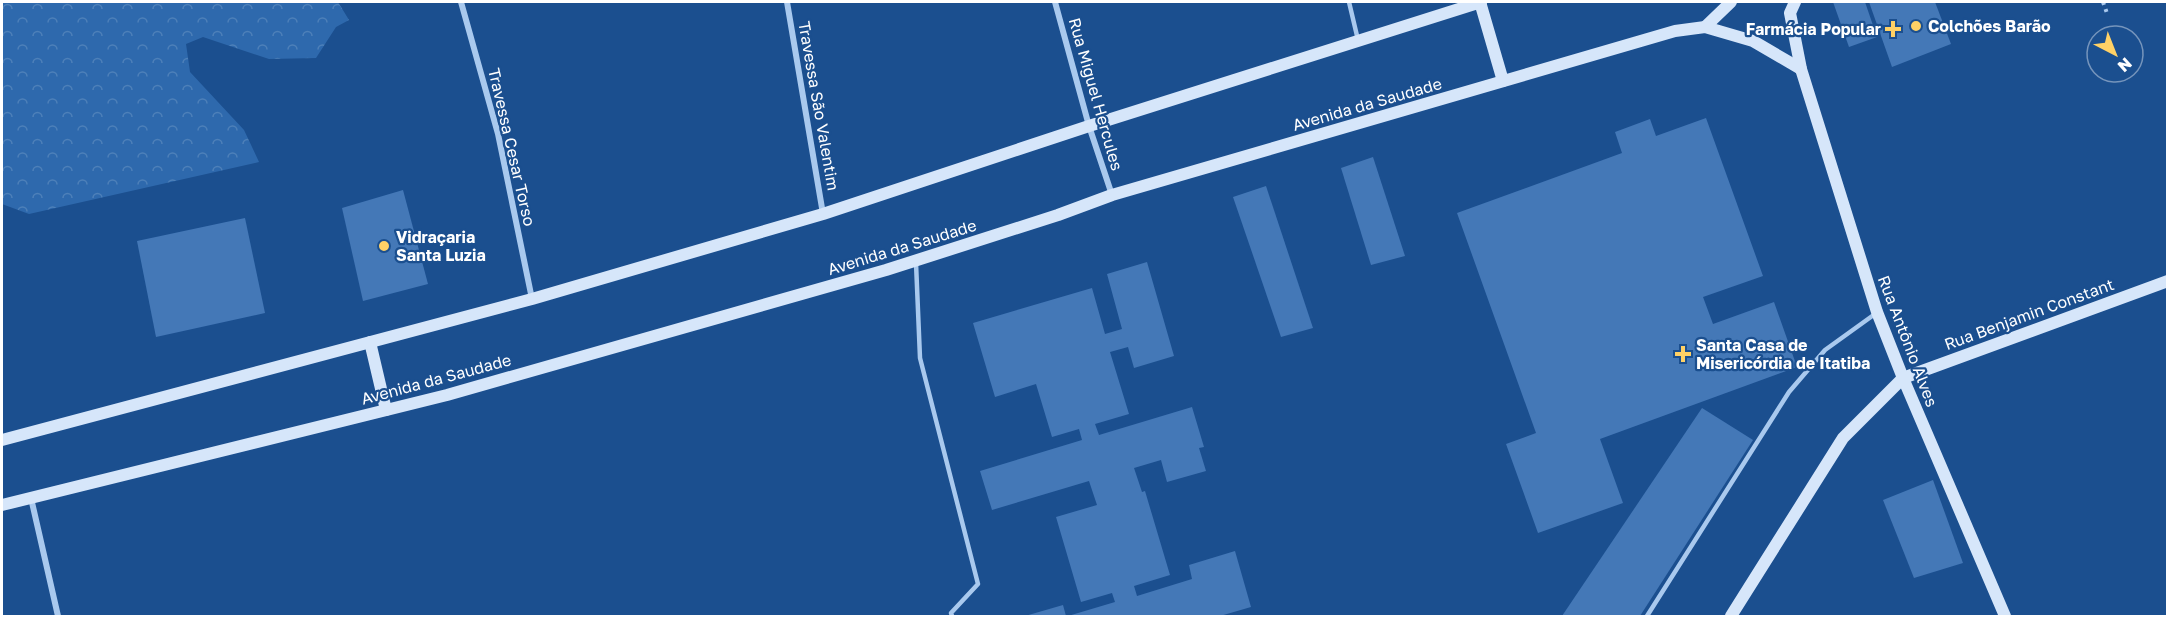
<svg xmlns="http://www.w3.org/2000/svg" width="2169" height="618" font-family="'Golos Text',sans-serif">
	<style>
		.forest { fill: url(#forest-crowns) }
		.building { fill: #4478b7 }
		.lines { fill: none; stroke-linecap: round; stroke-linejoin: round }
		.path { stroke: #a9c9ee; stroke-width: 4; stroke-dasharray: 3 4.5; stroke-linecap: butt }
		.lane { stroke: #a9c9ee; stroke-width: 4.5 }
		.street { stroke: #a9c9ee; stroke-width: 6 }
		.secondary { stroke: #d6e6fa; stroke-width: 12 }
		.poi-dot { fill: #ffd166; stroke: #1b4f8f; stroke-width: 2 }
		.labels { text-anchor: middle; stroke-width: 4.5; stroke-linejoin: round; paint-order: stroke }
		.poi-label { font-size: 16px; font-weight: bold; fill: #fff; stroke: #1b4f8f; text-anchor: start }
		.street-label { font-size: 16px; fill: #fff; stroke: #1b4f8f }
	</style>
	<defs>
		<pattern id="forest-crowns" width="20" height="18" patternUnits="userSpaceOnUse" patternTransform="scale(1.5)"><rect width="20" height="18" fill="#2e69ad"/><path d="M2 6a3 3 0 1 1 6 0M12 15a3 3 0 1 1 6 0" fill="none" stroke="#4d80b9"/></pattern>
	</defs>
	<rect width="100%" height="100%" fill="#1b4f8f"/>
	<!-- forest -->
	<path class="forest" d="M2 2H338L349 20 336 27 316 58 269 59 203 37 186 44 190 72 244 130 259 162 29 214 2 204Z"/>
	<!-- building -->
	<g class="building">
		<path d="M1833 2H1865L1877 37 1849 47Z"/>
		<path d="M1869 2H1935L1951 44 1892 67Z"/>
		<path d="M1706 118 1763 276 1703 297 1713 324 1774 302 1797 367 1600 439 1623 503 1538 533 1506 444 1536 433 1457 213 1622 153 1615 132 1650 119 1656 136Z"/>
		<path d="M1373 157 1405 256 1371 265 1341 168Z"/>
		<path d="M1266 186 1313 328 1281 337 1233 197Z"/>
		<path d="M403 190 428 284 363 301 342 208Z"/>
		<path d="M245 218 265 313 156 337 137 241Z"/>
		<path d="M1147 262 1174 356 1134 368 1128 347 1110 352 1129 414 1095 424 1099 435 1192 407 1204 447 1199 448 1206 471 1167 482 1161 460 1134 468 1142 492 1145 491 1170 575 1134 586 1137 596 1192 579 1189 565 1235 551 1251 607 1220 616H1068L1115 602 1112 593 1081 602 1056 517 1097 505 1089 481 992 510 980 471 1082 440 1079 429 1052 437 1036 384 995 397 973 323 1092 288 1105 334 1122 329 1107 274Z"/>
		<path d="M1702 408 1753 440 1640 616H1562Z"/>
		<path d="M1933 480 1963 563 1914 578 1883 500Z"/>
		<path d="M1063 605 1066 616H1025Z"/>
	</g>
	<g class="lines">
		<!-- path -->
		<path class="path" d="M2103 2 2108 16"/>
		<!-- lane -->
		<g class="lane">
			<path d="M1349 2 1358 40"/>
			<path d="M916 263 920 358 978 584 951 613 952 616"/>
			<path d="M1647 616 1789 392 1825 350 1875 314"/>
		</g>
		<!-- street -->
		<g class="street">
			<path d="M461 2 498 134 532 299"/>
			<path d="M787 2 823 214"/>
			<path d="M1055 2 1089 126 1112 195"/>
			<path d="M31 498 58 616"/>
		</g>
		<!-- secondary -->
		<g class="secondary">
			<path d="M1480 2 1503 81"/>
			<path d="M1795 2 1790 13 1801 69 1877 312 1903 378 2005 616"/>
			<path d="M1705 27 1731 2"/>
			<path d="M370 342 386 410"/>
			<path d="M2 440 532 299 823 214 1089 126 1481 2"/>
			<path d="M2 505 447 395 886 270 1058 215 1112 195 1675 31 1705 27 1753 41 1801 69"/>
			<path d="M1731 616 1843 438 1903 378 2168 281"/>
		</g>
	</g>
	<!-- markers -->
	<g class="poi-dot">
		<circle cx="1916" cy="26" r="6"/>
		<path d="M1890 20h6v6h6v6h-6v6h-6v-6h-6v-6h6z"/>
		<circle cx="384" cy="246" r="6"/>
		<path d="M1680 345h6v6h6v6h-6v6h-6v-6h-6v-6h6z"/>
	</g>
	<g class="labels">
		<!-- poi labels -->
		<g class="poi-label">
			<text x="1928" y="32">Colchões Barão</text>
			<text x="1881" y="35" text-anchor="end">Farmácia Popular</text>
			<text x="396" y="243">Vidraçaria<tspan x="396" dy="18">Santa Luzia</tspan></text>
			<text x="1696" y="351">Santa Casa de<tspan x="1696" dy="18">Misericórdia de Itatiba</tspan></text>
		</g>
		<!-- street labels -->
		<g class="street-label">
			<text transform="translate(1096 94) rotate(74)" y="6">Rua Miguel Hercules</text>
			<text transform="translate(1367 104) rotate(-16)" y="6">Avenida da Saudade</text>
			<text transform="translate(819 106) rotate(80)" y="6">Travessa São Valentim</text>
			<text transform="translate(512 147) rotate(77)" y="6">Travessa Cesar Torso</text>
			<text transform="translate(902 247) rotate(-17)" y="6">Avenida da Saudade</text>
			<text transform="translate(2029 314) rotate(-20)" y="6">Rua Benjamin Constant</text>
			<text transform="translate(1908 341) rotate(69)" y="6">Rua Antônio Alves</text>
			<text transform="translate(436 379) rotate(-15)" y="6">Avenida da Saudade</text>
		</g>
	</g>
	<!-- border -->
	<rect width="2169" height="618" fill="none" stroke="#ffffff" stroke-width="6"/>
	<!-- north arrow -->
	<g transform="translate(2115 54) rotate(138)"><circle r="28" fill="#1b4f8f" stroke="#7695bc" stroke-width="1.5"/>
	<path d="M0-4.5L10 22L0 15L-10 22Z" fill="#ffd166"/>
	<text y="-9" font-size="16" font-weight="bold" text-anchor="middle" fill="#ffffff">N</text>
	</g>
</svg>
